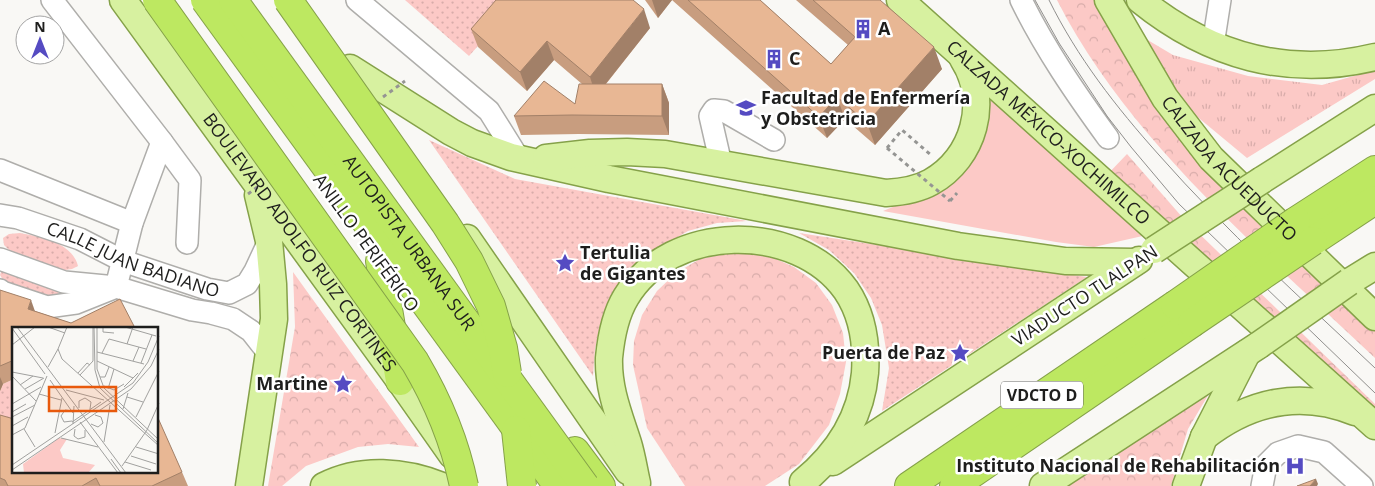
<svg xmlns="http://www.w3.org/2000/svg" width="1375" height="486" font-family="'Open Sans',sans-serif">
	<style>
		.grass { fill: url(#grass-dots) }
		.forest { fill: url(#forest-crowns) }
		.park { fill: url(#park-tufts) }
		.pitch { fill: #fcc9c6 }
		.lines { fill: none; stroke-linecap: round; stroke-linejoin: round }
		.minor-casing { stroke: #afaeab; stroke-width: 24 }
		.major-casing { stroke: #85a149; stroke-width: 29 }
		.highway-casing { stroke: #85a149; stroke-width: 30 }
		.path { stroke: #959593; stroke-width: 3; stroke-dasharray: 4 4; stroke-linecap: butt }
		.minor { stroke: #fff; stroke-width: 21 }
		.major { stroke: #d7f1a0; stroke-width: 26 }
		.highway { stroke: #bde861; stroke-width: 28 }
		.tram { stroke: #908f8d; stroke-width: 1 }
		.major-bridge-casing { stroke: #85a149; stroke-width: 29; stroke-linecap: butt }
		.highway-bridge-casing { stroke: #85a149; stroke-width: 30; stroke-linecap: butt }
		.path-bridge { stroke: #959593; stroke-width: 3; stroke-dasharray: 4 4; stroke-linecap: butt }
		.major-bridge { stroke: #d7f1a0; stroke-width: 26 }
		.highway-bridge { stroke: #bde861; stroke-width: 28 }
		.wall { fill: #c89d7f }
		.shaded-wall { fill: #a28068 }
		.building { fill: #e8b794; stroke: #a28068 }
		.labels { text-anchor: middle; stroke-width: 5; stroke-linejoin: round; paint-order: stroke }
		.shield { fill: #fff; stroke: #626261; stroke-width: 1 }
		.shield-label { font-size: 16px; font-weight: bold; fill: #1e1e1d }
		.poi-label { font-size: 18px; font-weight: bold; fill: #1e1e1d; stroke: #fff; text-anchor: start }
		.street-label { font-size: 18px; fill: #1e1e1d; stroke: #fff }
		.inset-road { fill: none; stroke: #a1a19f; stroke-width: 1 }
		.view { fill: #e8590c; fill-opacity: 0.15; stroke: #e8590c; stroke-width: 2.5 }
		.inset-edge { fill: none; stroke: #1e1e1d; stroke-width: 2.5 }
	</style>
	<defs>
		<pattern id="grass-dots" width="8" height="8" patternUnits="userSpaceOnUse" patternTransform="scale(1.25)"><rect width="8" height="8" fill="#fcc9c6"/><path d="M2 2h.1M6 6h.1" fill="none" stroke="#d8acaa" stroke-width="1.8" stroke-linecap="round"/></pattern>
		<pattern id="forest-crowns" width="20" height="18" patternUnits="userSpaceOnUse" patternTransform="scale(1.25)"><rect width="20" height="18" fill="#fcc9c6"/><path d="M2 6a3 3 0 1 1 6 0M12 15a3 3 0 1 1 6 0" fill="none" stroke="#d8acaa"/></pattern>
		<pattern id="park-tufts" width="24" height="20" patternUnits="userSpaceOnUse" patternTransform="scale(1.25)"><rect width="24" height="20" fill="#fcc9c6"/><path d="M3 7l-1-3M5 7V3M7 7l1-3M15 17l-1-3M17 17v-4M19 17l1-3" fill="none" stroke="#d8acaa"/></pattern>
	</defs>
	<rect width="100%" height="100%" fill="#f9f8f5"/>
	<!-- grass -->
	<g class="grass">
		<path d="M405 0H519L469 56Z"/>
		<path d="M429 140 515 179 747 221 717 223 688 231 646 256 614 293 601 322 595 349 593 376Z"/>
		<path d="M20 233C40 237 72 242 78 266L72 269 59 271 12 253 4 245 3 238 9 234Z"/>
		<path d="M799 233 1087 277 882 411 889 368 882 325 871 298 854 273 829 250Z"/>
		<path d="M2 269 58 289 59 294C41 303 20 288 3 280L0 275Z"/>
		<path d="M14 379V434L0 429V391L3 384Z"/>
	</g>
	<!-- forest -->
	<g class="forest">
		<path d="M1057 0H1102L1162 102 1375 325V358C1263 252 1128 140 1057 0Z"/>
		<path d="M1127 154 1183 218 1375 404V420L1105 177Z"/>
		<path d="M734 252 769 256 794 267 816 283 832 305 843 333 846 362 840 394 829 425 799 464 765 486H685L647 428 633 365 634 341 642 315 657 291 676 273 700 259Z"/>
		<path d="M293 272 419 447 388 444 358 447 306 466 282 486H268L295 327Z"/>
		<path d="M1210 392 1188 429 1171 486H1064Z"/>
	</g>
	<!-- park -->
	<path class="park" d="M1119 23 1173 55 1248 76 1322 85 1375 70V79L1247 158 1171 95Z"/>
	<!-- pitch -->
	<path class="pitch" d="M980 87 1147 235 1094 247 1056 242 883 211 932 191Z"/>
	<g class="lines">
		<defs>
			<g id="minor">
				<path d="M357 0 489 111 519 159"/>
				<path d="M1021 0C1045 49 1076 94 1108 138"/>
				<path d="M1213 45 1220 0"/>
				<path d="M162 142 190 180 187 243"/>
				<path d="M721 164 710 116 714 110 724 111 774 140"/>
				<path d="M0 170 132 223"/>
				<path id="s1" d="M0 215 18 218 80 239 123 261 207 289 229 293 247 284 255 271 269 241"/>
				<path d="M0 259 64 282 116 287 192 310 211 313 233 319 251 331 269 354"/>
				<path d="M0 290 2 292 47 307 76 303 116 287 132 223 162 142 52 0"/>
				<path d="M1262 486 1266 465 1278 453 1298 446 1324 452 1362 486"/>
			</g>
			<g id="major">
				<path id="s2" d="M123 0 400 381 452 455"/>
				<path id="s3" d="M900 0 1375 426"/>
				<path id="s4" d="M1108 0 1165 98 1211 158 1375 317"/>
				<path d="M1140 0C1209 56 1288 78 1375 57"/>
				<path d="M350 68 451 132 472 143 511 157 609 179 958 246 1065 261 1135 262"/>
				<path d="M546 158 590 153 627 152 665 154 886 193C902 192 917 190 931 182 974 158 990 101 963 59"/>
				<path d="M1262 180 1375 108"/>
				<path d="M467 238 628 471"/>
				<path d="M1349 282 1375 266"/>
				<path d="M1204 437C1250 401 1301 390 1355 412"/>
				<path d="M833 462 1139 260"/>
				<path d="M637 483C634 470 632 456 628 443 619 415 608 389 609 358 611 337 615 315 626 297 670 223 797 221 846 290 863 315 867 343 865 373 861 418 837 454 803 482"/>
				<path d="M249 486 274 319 273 284 269 241 258 195"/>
				<path d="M324 486C361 467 405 471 442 486"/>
				<path d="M1043 486 1259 345"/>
				<path d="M1186 486 1204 437 1247 353"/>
			</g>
			<g id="highway">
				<path d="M1296 221 1375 170"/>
				<path d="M1313 241 1375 200"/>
				<path d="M380 261 400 381"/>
				<path d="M575 451 601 486"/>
				<path d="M909 486 1175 305"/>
				<path d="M954 486 1192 323"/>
			</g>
		</defs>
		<!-- minor casing -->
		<use href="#minor" class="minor-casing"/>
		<!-- major casing -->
		<use href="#major" class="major-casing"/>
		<!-- highway casing -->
		<use href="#highway" class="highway-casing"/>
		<!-- path -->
		<g class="path">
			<path d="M887 148 902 130 931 155"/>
			<path d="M950 201 957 193"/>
		</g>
		<!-- minor -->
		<use href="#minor" class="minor"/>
		<!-- major -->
		<use href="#major" class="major"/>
		<!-- highway -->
		<use href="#highway" class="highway"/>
		<!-- tram -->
		<g class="tram">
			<path d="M1035 0 1059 43 1107 116 1131 147 1179 204 1375 393"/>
			<path d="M1049 0C1077 57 1116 107 1159 155 1226 231 1301 298 1375 368"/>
		</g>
		<defs>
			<g id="major-bridge">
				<path d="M1154 250 1262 180"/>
				<path d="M1259 345 1349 282"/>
			</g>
			<g id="highway-bridge">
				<path d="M157 0 415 362C438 401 455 442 464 486"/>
				<path d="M205 0 558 486"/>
				<path id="s5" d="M233 0 585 486"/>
				<path d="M288 0 445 223 469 261 491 306 503 348 507 373"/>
				<path d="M1175 305 1296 221"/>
				<path d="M1192 323 1313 241"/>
				<path d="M516 430 522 486"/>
			</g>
		</defs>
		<!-- major-bridge casing -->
		<use href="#major-bridge" class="major-bridge-casing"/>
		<!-- highway-bridge casing -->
		<use href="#highway-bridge" class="highway-bridge-casing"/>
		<!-- path-bridge -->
		<g class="path-bridge">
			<path d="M383 97 405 81"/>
			<path d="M887 148 950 201"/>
			<path d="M248 194 260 185"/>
		</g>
		<!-- major-bridge -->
		<use href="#major-bridge" class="major-bridge"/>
		<!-- highway-bridge -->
		<use href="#highway-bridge" class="highway-bridge"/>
	</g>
	<!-- wall -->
	<g class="wall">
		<path d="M645 0H672L658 18Z"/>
		<path d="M672 0H760L831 64 848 45 796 0H880L942 69 875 145 845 119 827 138Z"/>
		<path d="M650 28 606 84H662L669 103V135L579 134 521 135 514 116 575 104 582 84 554 60 527 91 478 47 471 29Z"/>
		<path d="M0 290 35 311 71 323 14 328V379L3 384 0 391Z"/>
		<path d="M0 415 14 472H182L188 486H0Z"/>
	</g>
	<!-- shaded-wall -->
	<g class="shaded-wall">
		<path d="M652 0H672L658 18Z"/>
		<path d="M644 9 650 28 596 96 590 77Z"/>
		<path d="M547 41 554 60 527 91 520 72Z"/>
		<path d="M934 47 942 69 875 145 867 123Z"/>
		<path d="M662 84 669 103V135L662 116Z"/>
		<path d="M837 97 845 119 827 138 819 117Z"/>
		<path d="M31 300 37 317 28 309Z"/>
		<path d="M0 377 3 384 0 391Z"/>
		<path d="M1316 479 1318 484 1317 486H1310Z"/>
	</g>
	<!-- building -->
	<g class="building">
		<path d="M496 0H633L644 9 590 77 547 41 520 72 471 29Z"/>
		<path d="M688 0H760L831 64 855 37 813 0H880L934 47 867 123 837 97 819 117Z"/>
		<path d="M544 81 575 104 579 84H662V116L572 115 514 116Z"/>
		<path d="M0 290 31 300 28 309 71 323 120 299 135 328H14V360L0 366Z"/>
		<path d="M0 415 14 419V472H158V418L182 472 152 486H100L96 478 82 486H8L5 480 0 478Z"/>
		<path d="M1316 479 1310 486H1297Z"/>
	</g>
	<!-- icons -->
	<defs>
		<symbol id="building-bare" viewBox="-9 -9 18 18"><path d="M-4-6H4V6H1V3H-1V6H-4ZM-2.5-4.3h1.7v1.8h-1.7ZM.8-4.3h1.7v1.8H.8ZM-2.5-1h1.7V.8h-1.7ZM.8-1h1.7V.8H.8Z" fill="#554bc2" stroke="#fff" stroke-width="2.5" paint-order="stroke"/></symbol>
		<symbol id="school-bare" viewBox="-9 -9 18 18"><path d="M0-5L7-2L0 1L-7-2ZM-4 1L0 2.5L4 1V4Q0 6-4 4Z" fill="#554bc2" stroke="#fff" stroke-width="2.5" paint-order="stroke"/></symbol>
		<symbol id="sight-bare" viewBox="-9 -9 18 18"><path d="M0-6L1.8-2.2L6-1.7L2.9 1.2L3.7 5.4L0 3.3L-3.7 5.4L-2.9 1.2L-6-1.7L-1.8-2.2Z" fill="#554bc2" stroke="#fff" stroke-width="2.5" paint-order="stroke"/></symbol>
		<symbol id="hospital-bare" viewBox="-9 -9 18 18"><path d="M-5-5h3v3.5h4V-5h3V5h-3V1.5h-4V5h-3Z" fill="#554bc2" stroke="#fff" stroke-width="2.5" paint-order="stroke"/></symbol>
	</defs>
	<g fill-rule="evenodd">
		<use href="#building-bare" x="849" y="15" width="28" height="28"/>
		<use href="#building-bare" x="760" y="45" width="28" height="28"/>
		<use href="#school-bare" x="732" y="94" width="28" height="28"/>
		<use href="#sight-bare" x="551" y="249" width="28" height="28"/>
		<use href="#sight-bare" x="946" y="339" width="28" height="28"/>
		<use href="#sight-bare" x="329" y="370" width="28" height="28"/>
		<use href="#hospital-bare" x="1281" y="452" width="28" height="28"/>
	</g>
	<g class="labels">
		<!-- shield labels -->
		<rect class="shield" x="1001" y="381.5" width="82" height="27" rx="4"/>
		<g class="shield-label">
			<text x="1042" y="401">VDCTO D</text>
		</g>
		<!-- poi labels -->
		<g class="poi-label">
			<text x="878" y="35">A</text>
			<text x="789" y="65">C</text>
			<text x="761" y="104">Facultad de Enfermería<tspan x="761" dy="21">y Obstetricia</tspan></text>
			<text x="580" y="259">Tertulia<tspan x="580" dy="21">de Gigantes</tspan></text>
			<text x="945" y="359" text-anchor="end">Puerta de Paz</text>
			<text x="328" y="390" text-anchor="end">Martine</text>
			<text x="1280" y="472" text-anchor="end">Instituto Nacional de Rehabilitación</text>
		</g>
		<!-- street labels -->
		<g class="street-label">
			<text dy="6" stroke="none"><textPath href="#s3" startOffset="199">CALZADA MÉXICO-XOCHIMILCO</textPath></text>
			<text dy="6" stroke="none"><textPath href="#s4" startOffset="209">CALZADA ACUEDUCTO</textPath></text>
			<text dy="6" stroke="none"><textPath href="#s2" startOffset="300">BOULEVARD ADOLFO RUIZ CORTINES</textPath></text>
			<text transform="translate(366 243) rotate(54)" y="6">ANILLO PERIFÉRICO</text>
			<text dy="6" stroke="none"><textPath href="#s5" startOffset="300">AUTOPISTA URBANA SUR</textPath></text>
			<text dy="6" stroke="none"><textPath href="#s1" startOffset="141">CALLE JUAN BADIANO</textPath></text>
			<text transform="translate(1085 296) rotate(-33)" y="6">VIADUCTO TLALPAN</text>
		</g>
	</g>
	<!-- overview -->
	<g transform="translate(12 327)">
		<rect width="146" height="146" fill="#f9f8f5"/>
		<path d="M47 111 55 112 48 123 51 131 83 138 76 146H12L11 137Z" fill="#fcc9c6"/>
		<path class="inset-road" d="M5 0 114 146M36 0 53 6M55 0 46 22 50 32 147 119M82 0 83 43 88 61 147 117M85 0V42L92 61 147 113M91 0V5L102 6M113 0 144 9M0 1 33 47M115 17 121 0M0 18 23 0M85 25 132 37M90 26 97 12 134 22M85 34 121 51M121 34 127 20M129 36 140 8M36 40 46 22M0 45 31 51M66 46 75 36 78 38M68 48 81 34V0M0 49 24 74M88 50H93L97 40M38 53 61 86M8 58 21 49M92 59 102 63 112 57M112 60 126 46M13 62 32 51M96 62 102 42M54 63 92 73M27 67 49 73M115 70 131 75M0 77 29 60M67 81V74L73 71 79 75 78 82M111 82 116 66M0 85 14 77M0 90 23 78M124 90 147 44M60 94 52 95 49 89 53 83 60 84M60 95 89 75M68 95 106 146M61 97 62 79M79 97 86 100 91 96 89 90 83 88M0 99 16 90M12 102 23 120M63 102 62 109 66 112 73 110V103M43 106 50 71M0 108 13 101 35 49M49 111 86 120M92 115 98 78M124 120 147 127M119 129 144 137M99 132 109 146M113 135 139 143M0 138 121 56 136 35 147 9M110 139 135 103 147 76M0 143 119 62 139 39 147 22"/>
		<path class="view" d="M37 60H104V84H37Z"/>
		<rect width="146" height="146" class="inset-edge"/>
	</g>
	<!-- north arrow -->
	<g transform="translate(40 40)"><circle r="24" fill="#ffffff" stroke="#a5a5a5"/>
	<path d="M0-4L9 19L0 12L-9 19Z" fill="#554bc2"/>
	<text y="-8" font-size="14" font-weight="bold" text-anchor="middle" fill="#1e1e1d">N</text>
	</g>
</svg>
